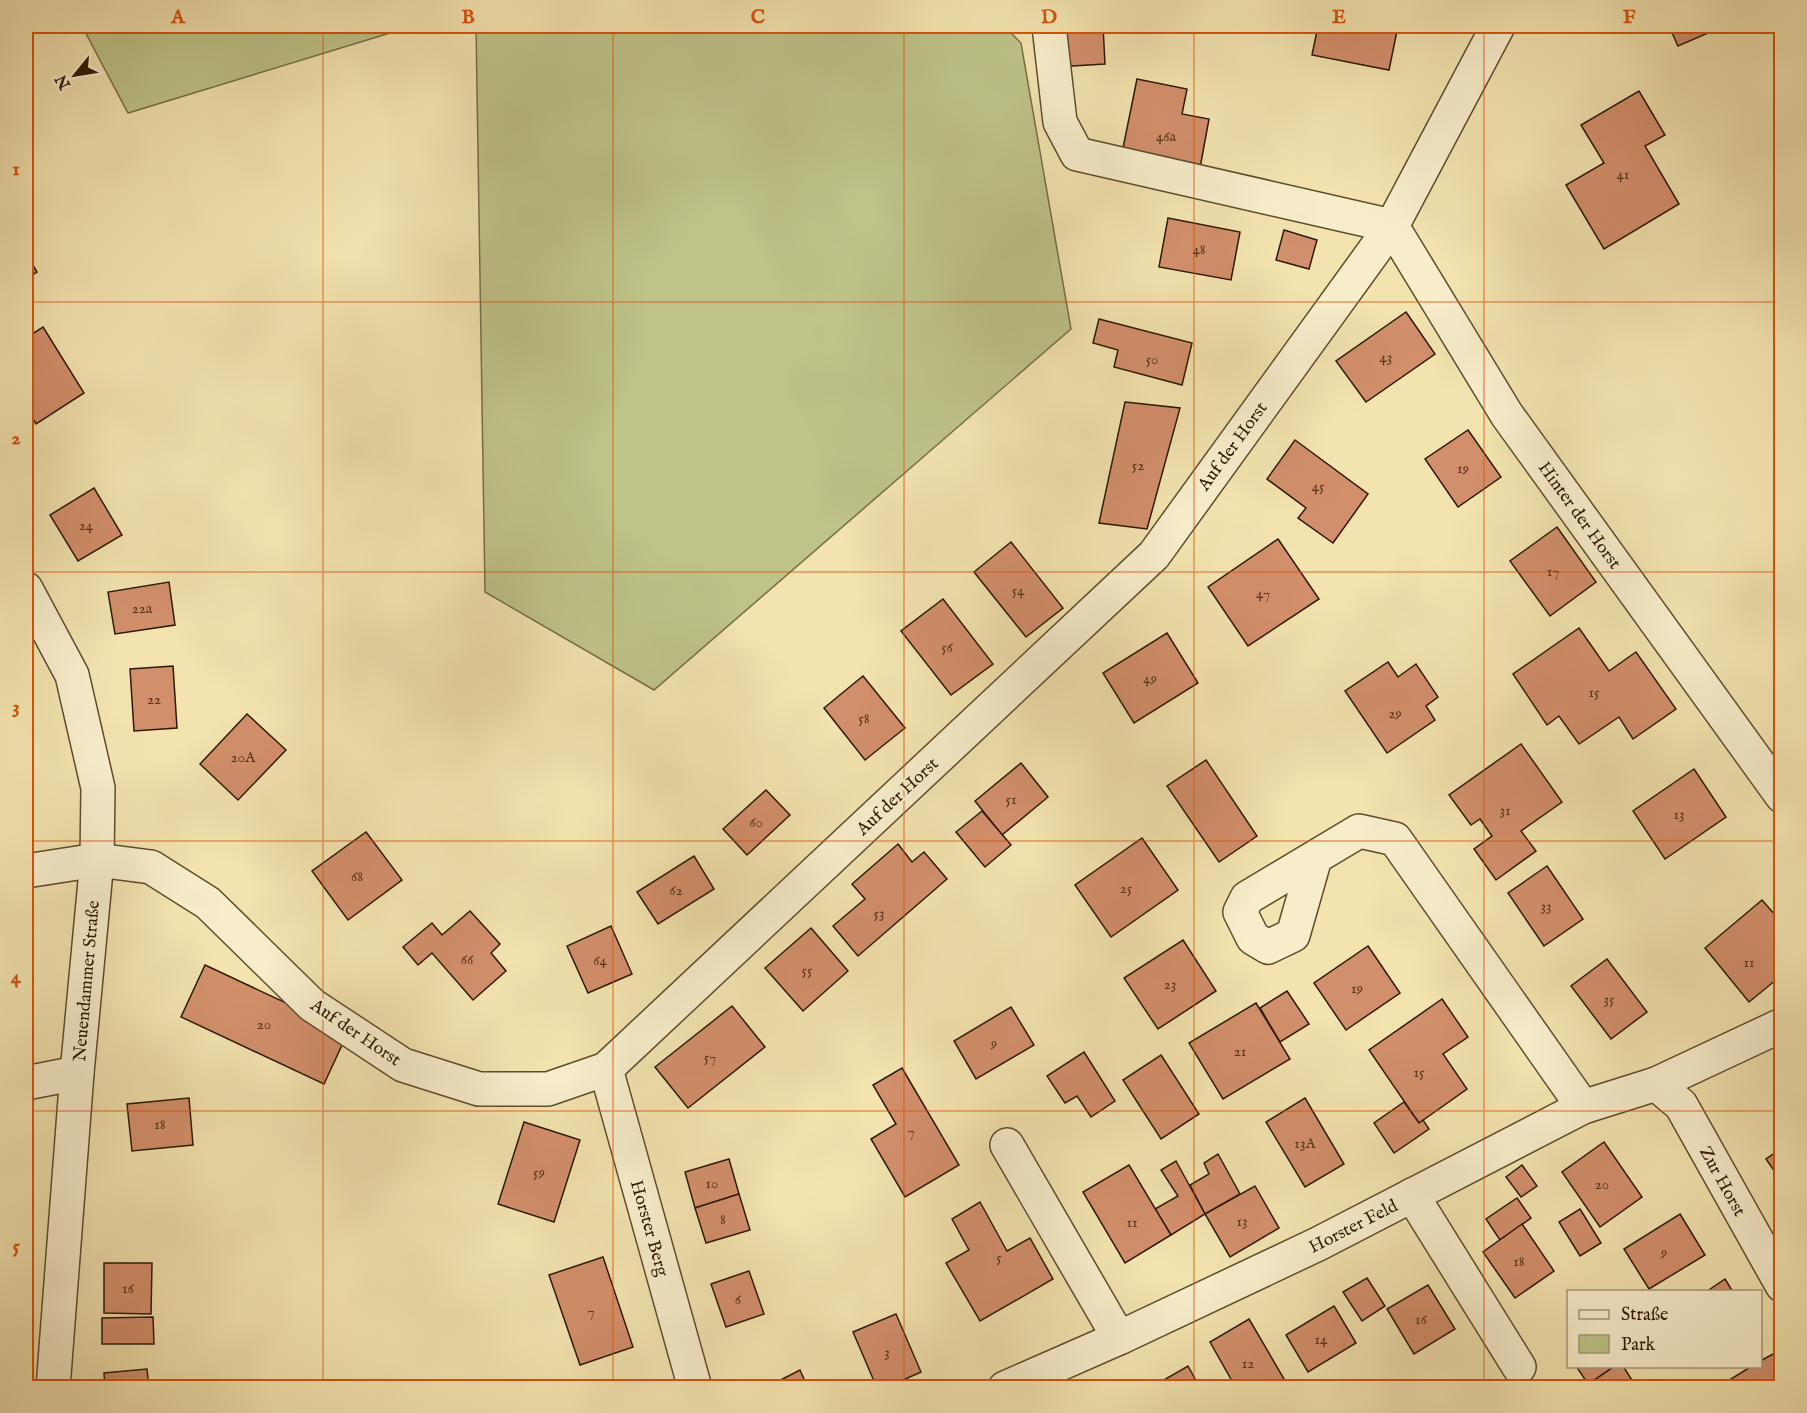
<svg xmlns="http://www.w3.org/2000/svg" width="1807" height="1413" font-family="'IM FELL English',serif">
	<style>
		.green { fill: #bec388; stroke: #766e44; stroke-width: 1.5 }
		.building { fill: #d28f6b; stroke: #2d1900; stroke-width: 1.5 }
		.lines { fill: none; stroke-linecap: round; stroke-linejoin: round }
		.minor-casing { stroke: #5e4c2c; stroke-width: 36 }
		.minor { stroke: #f7edcb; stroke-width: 33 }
		.grid { fill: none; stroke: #d5530b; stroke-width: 1.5; stroke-opacity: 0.55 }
		.labels { text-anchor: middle; stroke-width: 4.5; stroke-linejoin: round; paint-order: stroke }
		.number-label { font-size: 15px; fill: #56361b }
		.street-label { font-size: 18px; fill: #2d1900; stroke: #f7edcb }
		.neatline { fill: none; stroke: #d5530b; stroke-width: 2 }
		.grid-label { font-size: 20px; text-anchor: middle; font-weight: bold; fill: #d5530b }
	</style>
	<rect width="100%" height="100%" fill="#f2e3af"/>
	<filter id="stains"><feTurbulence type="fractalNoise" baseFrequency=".00333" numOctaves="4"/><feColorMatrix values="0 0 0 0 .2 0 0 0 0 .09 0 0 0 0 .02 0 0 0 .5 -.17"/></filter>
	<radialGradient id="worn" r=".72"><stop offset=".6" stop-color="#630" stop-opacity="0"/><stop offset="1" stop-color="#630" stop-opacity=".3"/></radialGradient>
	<!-- green -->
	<g class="green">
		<path d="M82 26H413L128 113Z"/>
		<path d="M476 26H1004L1021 43 1071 329 654 690 485 592Z"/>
	</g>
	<!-- building -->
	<g class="building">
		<path d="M1053 26H1103L1105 64 1056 67Z"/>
		<path d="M1318 26H1398L1389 70 1312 55Z"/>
		<path d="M1669 26H1724L1678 46Z"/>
		<path d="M1137 79 1187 89 1182 114 1209 119 1200 168 1122 153Z"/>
		<path d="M1639 91 1665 135 1645 146 1679 204 1604 249 1566 185 1604 163 1581 125Z"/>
		<path d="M1168 218 1240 232 1231 280 1159 267Z"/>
		<path d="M1284 230 1317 240 1309 269 1276 260Z"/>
		<path d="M26 253 37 272 26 279Z"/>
		<path d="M1406 312 1435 354 1366 402 1336 361Z"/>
		<path d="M1099 319 1192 343 1182 385 1114 367 1118 350 1093 343Z"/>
		<path d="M43 327 84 393 36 424 26 407V338Z"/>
		<path d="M1125 402 1180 408 1147 529 1099 523Z"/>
		<path d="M1468 430 1501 477 1458 507 1425 459Z"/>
		<path d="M1295 440 1368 494 1333 543 1298 518 1306 508 1267 479Z"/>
		<path d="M94 488 122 535 78 561 50 515Z"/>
		<path d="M1557 527 1596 582 1550 616 1510 561Z"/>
		<path d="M1278 539 1319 599 1248 646 1208 587Z"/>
		<path d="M1011 542 1063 608 1026 637 974 572Z"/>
		<path d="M169 582 175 625 115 634 108 592Z"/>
		<path d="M943 599 993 664 951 695 901 631Z"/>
		<path d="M1579 628 1609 671 1636 652 1676 709 1633 739 1619 717 1579 744 1559 716 1547 725 1513 674Z"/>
		<path d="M1167 633 1198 683 1134 723 1103 673Z"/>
		<path d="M1388 662 1398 677 1416 664 1438 697 1426 706 1435 720 1387 753 1345 691Z"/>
		<path d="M173 666 177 728 134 731 130 669Z"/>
		<path d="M863 676 905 728 865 760 824 708Z"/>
		<path d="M247 714 286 750 238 800 200 764Z"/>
		<path d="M1521 744 1562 802 1521 831 1536 851 1496 880 1474 849 1492 836 1480 819 1471 825 1449 795Z"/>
		<path d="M1206 760 1257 836 1219 862 1167 786Z"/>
		<path d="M1021 763 1048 797 1002 835 975 801Z"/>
		<path d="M1694 769 1726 817 1665 859 1633 811Z"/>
		<path d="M766 790 790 815 747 855 723 829Z"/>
		<path d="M982 811 1011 845 985 867 956 832Z"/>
		<path d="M366 832 402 880 348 920 312 871Z"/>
		<path d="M1142 838 1178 890 1111 937 1075 885Z"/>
		<path d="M898 844 912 862 924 852 947 879 858 956 833 926 865 899 852 884Z"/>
		<path d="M694 856 714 889 658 924 637 892Z"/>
		<path d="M1547 866 1583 919 1544 946 1508 893Z"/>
		<path d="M1762 900 1782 923V975L1749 1002 1705 948Z"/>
		<path d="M470 911 500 944 491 953 506 971 473 1000 432 953 418 965 403 947 432 923 442 935Z"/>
		<path d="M611 926 632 974 588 993 567 946Z"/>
		<path d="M811 928 848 971 803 1011 765 968Z"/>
		<path d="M1183 940 1216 991 1158 1029 1124 978Z"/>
		<path d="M1368 946 1400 993 1346 1030 1314 983Z"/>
		<path d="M1607 959 1647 1012 1611 1039 1571 986Z"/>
		<path d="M205 965 348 1032 324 1084 181 1017Z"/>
		<path d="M1287 991 1309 1024 1280 1042 1260 1008Z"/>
		<path d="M1442 999 1468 1037 1443 1054 1467 1089 1419 1123 1369 1050Z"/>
		<path d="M1256 1003 1290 1059 1223 1099 1189 1043Z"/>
		<path d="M732 1006 765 1047 688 1108 655 1067Z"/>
		<path d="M1011 1007 1034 1045 976 1079 954 1041Z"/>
		<path d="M1084 1052 1115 1101 1091 1117 1077 1096 1065 1103 1047 1076Z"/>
		<path d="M1161 1055 1199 1114 1161 1139 1123 1080Z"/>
		<path d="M902 1068 959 1165 905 1197 871 1139 896 1124 873 1085Z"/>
		<path d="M189 1098 193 1145 132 1151 127 1104Z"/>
		<path d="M1305 1098 1344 1164 1305 1187 1266 1122Z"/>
		<path d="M1404 1102 1419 1123 1423 1120 1429 1129 1394 1153 1374 1123Z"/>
		<path d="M524 1122 580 1140 554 1222 498 1204Z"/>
		<path d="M1604 1142 1642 1197 1600 1227 1562 1172Z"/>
		<path d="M1782 1148V1182L1766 1159Z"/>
		<path d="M1218 1154 1240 1194 1205 1214 1190 1185 1209 1174 1204 1163Z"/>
		<path d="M729 1159 739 1194 695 1208 685 1172Z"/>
		<path d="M1176 1161 1205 1214 1171 1235 1155 1209 1178 1196 1161 1170Z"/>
		<path d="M1129 1165 1171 1235 1125 1263 1083 1192Z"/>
		<path d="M1522 1165 1537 1186 1521 1197 1506 1177Z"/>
		<path d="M1255 1186 1279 1228 1230 1257 1205 1214Z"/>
		<path d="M739 1194 750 1230 706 1243 695 1208Z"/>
		<path d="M1517 1198 1531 1218 1500 1240 1486 1219Z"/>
		<path d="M980 1202 1007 1251 1030 1238 1053 1279 980 1321 946 1263 969 1250 952 1219Z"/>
		<path d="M1580 1209 1601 1243 1580 1256 1559 1222Z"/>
		<path d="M1680 1214 1705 1255 1649 1289 1624 1249Z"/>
		<path d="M1522 1224 1554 1271 1515 1298 1483 1252Z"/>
		<path d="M603 1257 633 1347 580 1365 549 1275Z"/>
		<path d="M104 1263H152L151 1314 104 1313Z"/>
		<path d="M749 1271 764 1314 726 1327 711 1284Z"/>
		<path d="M1367 1278 1385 1306 1362 1321 1343 1292Z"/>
		<path d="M1725 1279 1733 1292H1706Z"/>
		<path d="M1428 1285 1455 1329 1414 1354 1387 1309Z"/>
		<path d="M1334 1306 1356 1343 1308 1372 1286 1335Z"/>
		<path d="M896 1314 921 1372 885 1388H877L853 1332Z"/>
		<path d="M153 1317 154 1344H102V1318Z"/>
		<path d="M1249 1319 1287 1384 1281 1388H1236L1210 1342Z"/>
		<path d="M1775 1353 1782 1364V1388H1722L1721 1385 1752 1366H1760V1361Z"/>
		<path d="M1188 1366 1200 1388H1150Z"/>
		<path d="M1576 1366H1615L1588 1384Z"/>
		<path d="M1615 1366H1623L1637 1388H1583Z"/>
		<path d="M147 1369 149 1388H105L104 1373Z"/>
		<path d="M800 1370 808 1388H765Z"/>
		<path d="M1090 1380 1096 1388H1079Z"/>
	</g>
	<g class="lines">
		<defs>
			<g id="minor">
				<path d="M1049 26 1060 122 1077 154 1392 226 1507 415 1782 796"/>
				<path d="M26 589 72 675 98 788 97 860 77 1073 53 1388"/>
				<path d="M1315 858 1293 935 1268 947 1253 938 1240 912 1247 898 1359 831 1395 839 1583 1107"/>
				<path d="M26 871 97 860 151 867 208 903 312 1005 403 1065 479 1089H548L606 1069 1154 555 1392 226 1498 26"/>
				<path d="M606 1069 695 1388"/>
				<path d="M26 1083 77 1073"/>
				<path d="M1656 1084 1681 1105 1782 1285"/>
				<path d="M1007 1145 1119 1338"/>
				<path d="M1412 1195 1519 1367"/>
				<path d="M1005 1388 1119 1338 1318 1244 1583 1107 1656 1084 1782 1025"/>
			</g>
		</defs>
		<!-- minor casing -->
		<use href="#minor" class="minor-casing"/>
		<!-- minor -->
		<use href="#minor" class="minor"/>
	</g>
	<!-- grid -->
	<path class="grid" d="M323 26V1388M613 26V1388M904 26V1388M1194 26V1388M1484 26V1388M26 302H1782M26 572H1782M26 841H1782M26 1111H1782"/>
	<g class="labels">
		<!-- number labels -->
		<g class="number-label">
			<text x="1166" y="141">46a</text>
			<text x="1623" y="179">41</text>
			<text x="1199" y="254">48</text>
			<text x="1386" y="362">43</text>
			<text x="1152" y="364">50</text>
			<text x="1138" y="470">52</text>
			<text x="1463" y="473">19</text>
			<text x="1318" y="491">45</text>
			<text x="86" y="530">24</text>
			<text x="1553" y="576">17</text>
			<text x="1018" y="595">54</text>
			<text x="1263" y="598">47</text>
			<text x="142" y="613">22a</text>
			<text x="947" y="652">56</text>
			<text x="1150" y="683">49</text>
			<text x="1594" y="697">15</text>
			<text x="154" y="704">22</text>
			<text x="1395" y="718">29</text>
			<text x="864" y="723">58</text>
			<text x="243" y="762">20A</text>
			<text x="1011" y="804">51</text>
			<text x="1505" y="815">31</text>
			<text x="1679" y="819">13</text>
			<text x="756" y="827">60</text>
			<text x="357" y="881">68</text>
			<text x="1126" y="893">25</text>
			<text x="676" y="895">62</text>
			<text x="1546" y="911">33</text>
			<text x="879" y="918">53</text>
			<text x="467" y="964">66</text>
			<text x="600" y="965">64</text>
			<text x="1749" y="967">11</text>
			<text x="807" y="975">55</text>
			<text x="1170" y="989">23</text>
			<text x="1357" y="993">19</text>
			<text x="1609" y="1004">35</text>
			<text x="264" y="1029">20</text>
			<text x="994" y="1048">9</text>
			<text x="1240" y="1056">21</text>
			<text x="710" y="1062">57</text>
			<text x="1419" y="1077">15</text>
			<text x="160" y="1129">18</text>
			<text x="911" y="1136">7</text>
			<text x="1305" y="1148">13A</text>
			<text x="539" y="1177">59</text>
			<text x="712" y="1188">10</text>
			<text x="1602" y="1189">20</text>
			<text x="723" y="1224">8</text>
			<text x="1242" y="1226">13</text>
			<text x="1132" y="1227">11</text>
			<text x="1664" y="1257">9</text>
			<text x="999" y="1262">5</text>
			<text x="1519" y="1266">18</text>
			<text x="128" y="1293">16</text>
			<text x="738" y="1304">6</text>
			<text x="591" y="1316">7</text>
			<text x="1421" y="1324">16</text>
			<text x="1321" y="1344">14</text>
			<text x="887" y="1357">3</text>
			<text x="1248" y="1368">12</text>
		</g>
		<!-- street labels -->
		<g class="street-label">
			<text transform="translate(1232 446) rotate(-54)" y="6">Auf der Horst</text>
			<text transform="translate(1580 515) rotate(54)" y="6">Hinter der Horst</text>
			<text transform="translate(897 796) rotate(-43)" y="6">Auf der Horst</text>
			<text transform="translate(86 981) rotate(-85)" y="6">Neuendammer Straße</text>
			<text transform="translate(356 1032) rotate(34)" y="6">Auf der Horst</text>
			<text transform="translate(1723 1181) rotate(61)" y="6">Zur Horst</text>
			<text transform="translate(1353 1226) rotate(-27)" y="6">Horster Feld</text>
			<text transform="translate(650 1228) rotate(74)" y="6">Horster Berg</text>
		</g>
	</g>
	<!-- margin -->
	<rect width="1807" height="1413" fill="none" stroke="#f2e3af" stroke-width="66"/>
	<!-- legend -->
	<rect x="1567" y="1290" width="195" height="78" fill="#f7edcb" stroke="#a6987a" stroke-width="1.5"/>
	<rect x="1579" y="1310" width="30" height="9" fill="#f7edcb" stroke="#a6987a" stroke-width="1.5"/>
	<text x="1621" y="1320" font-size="18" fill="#2d1900">Straße</text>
	<rect x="1579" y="1335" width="30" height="18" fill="#bec388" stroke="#a6987a" stroke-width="1.5"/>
	<text x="1621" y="1350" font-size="18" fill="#2d1900">Park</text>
	<!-- north arrow -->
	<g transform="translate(75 75) rotate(240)" stroke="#f7edcb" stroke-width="4.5" paint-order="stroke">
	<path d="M0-4.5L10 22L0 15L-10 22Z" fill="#2d1900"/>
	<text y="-9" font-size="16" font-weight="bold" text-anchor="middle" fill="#2d1900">N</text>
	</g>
	<rect x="33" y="33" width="1741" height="1347" class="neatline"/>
	<g class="grid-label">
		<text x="178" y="23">A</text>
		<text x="468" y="23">B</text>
		<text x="758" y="23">C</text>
		<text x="1049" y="23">D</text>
		<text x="1339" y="23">E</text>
		<text x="1629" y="23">F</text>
		<text x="16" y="175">1</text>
		<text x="16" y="444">2</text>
		<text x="16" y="713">3</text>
		<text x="16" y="983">4</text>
		<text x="16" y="1252">5</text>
	</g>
	<rect width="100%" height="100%" filter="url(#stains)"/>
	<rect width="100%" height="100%" fill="url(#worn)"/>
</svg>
